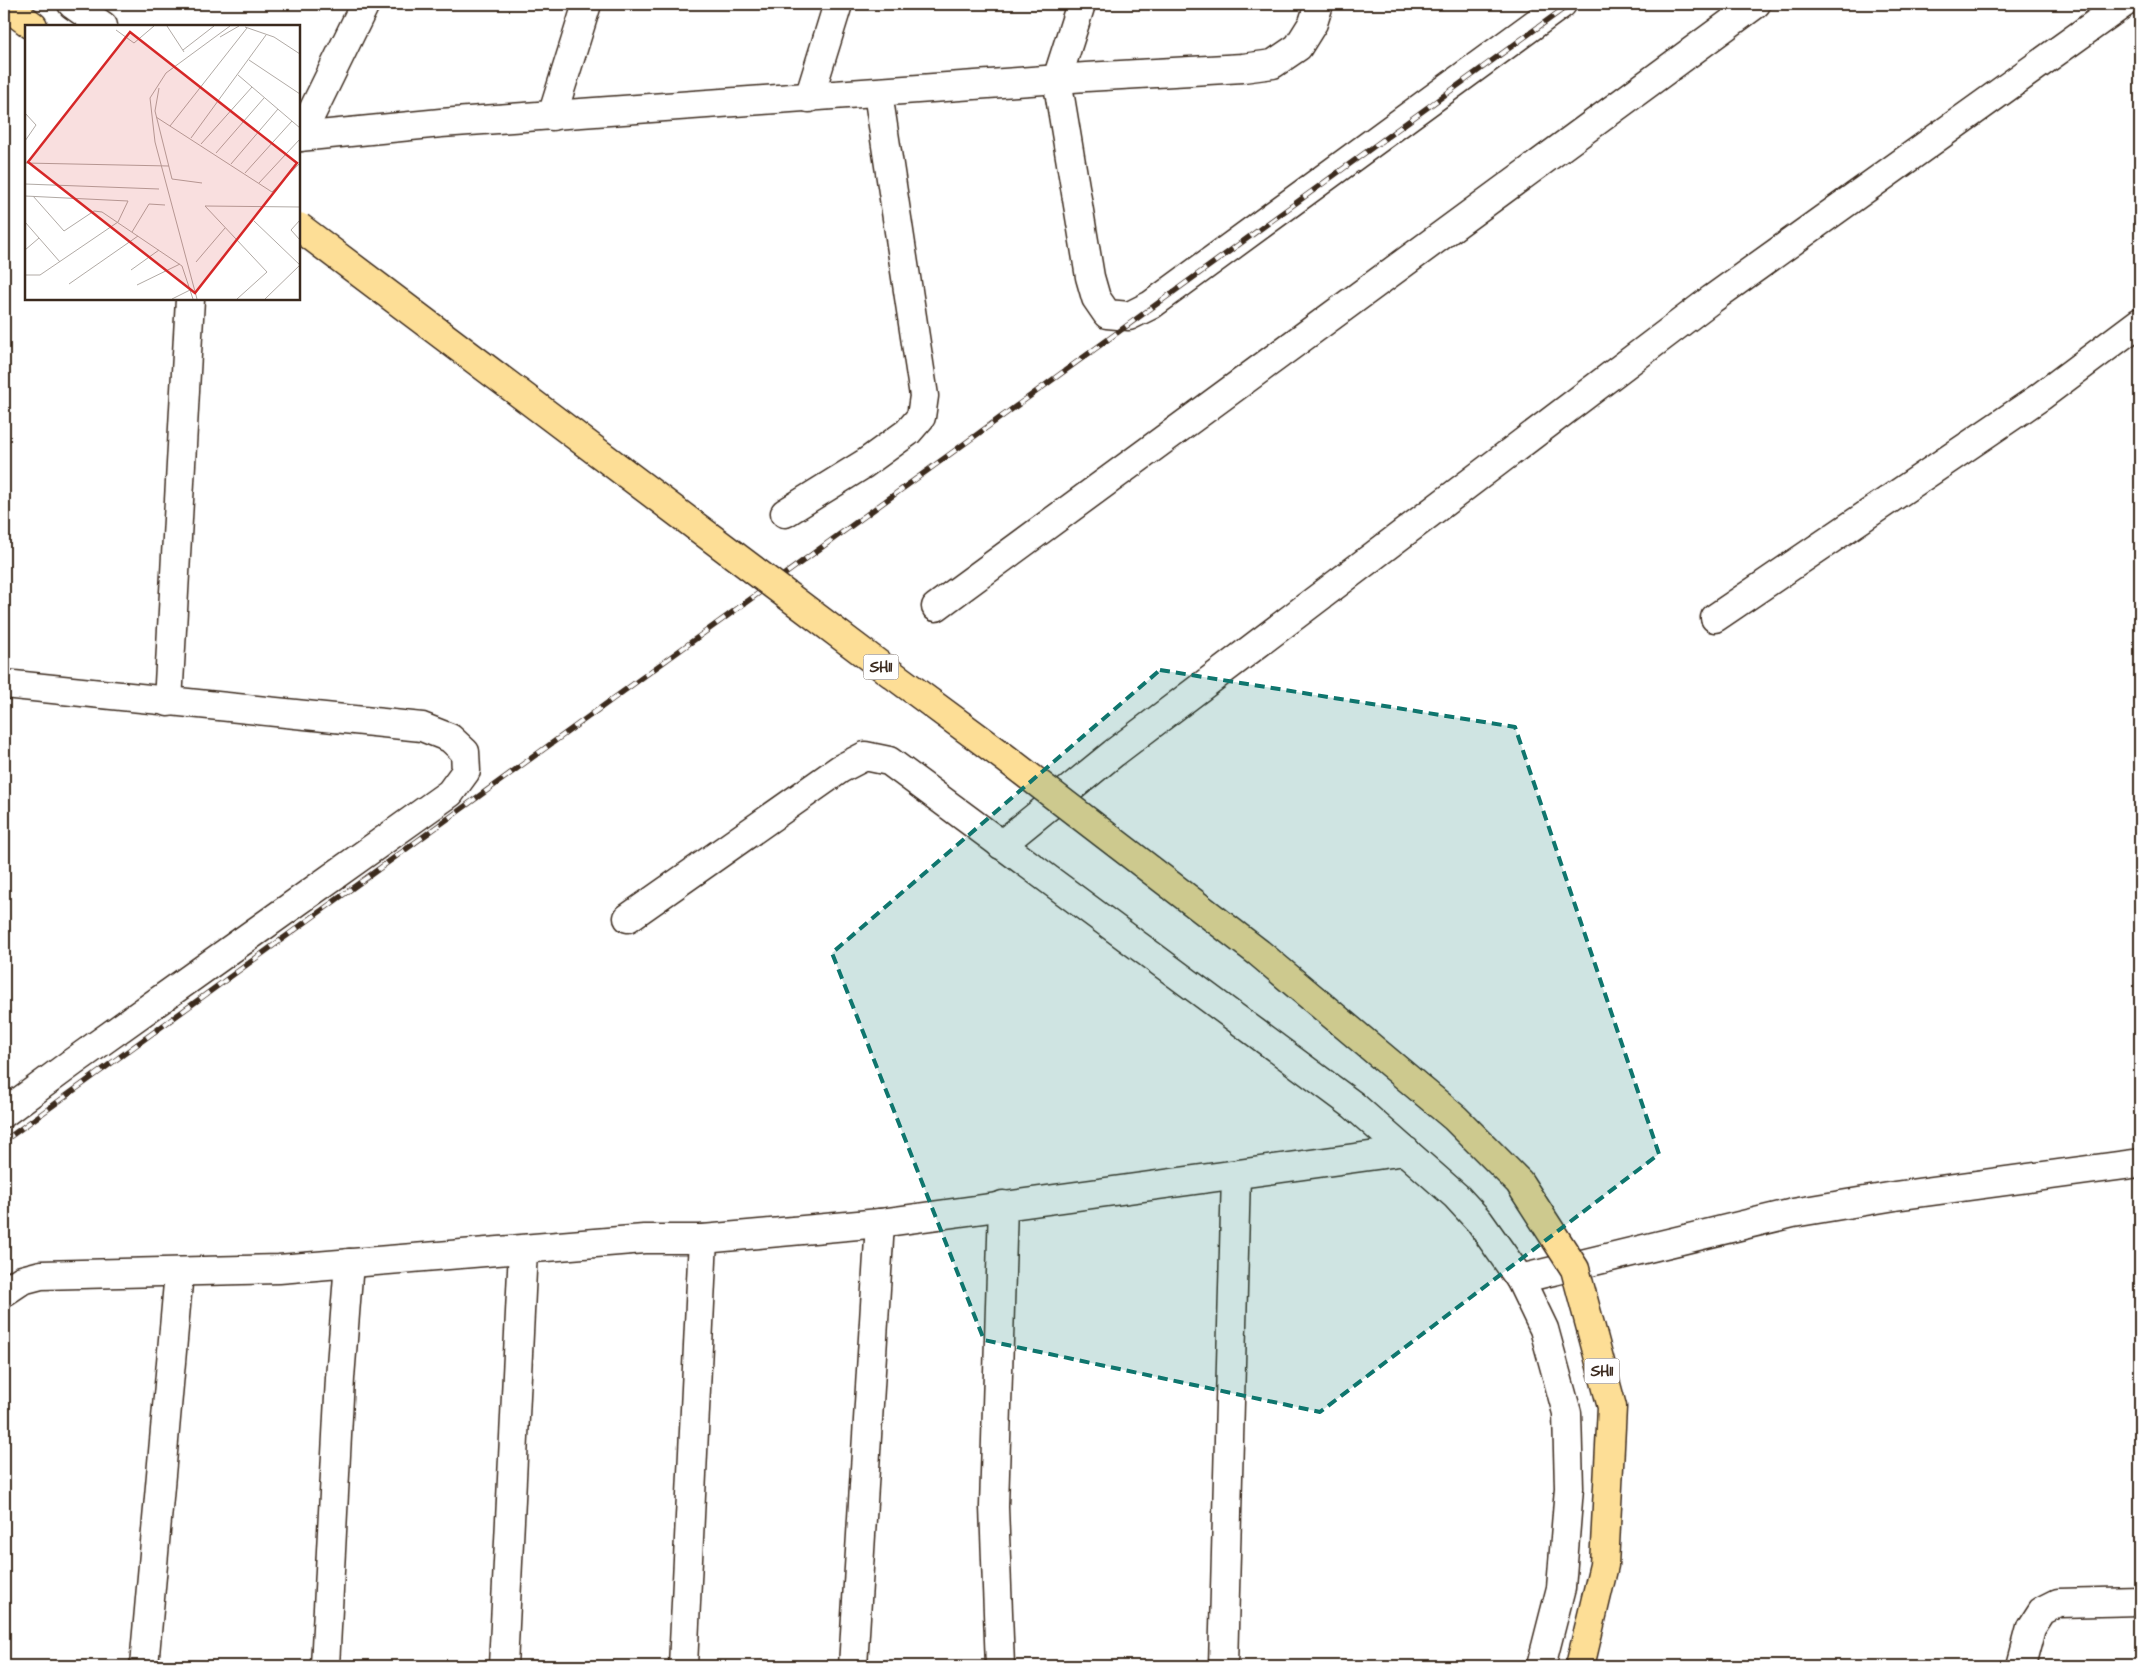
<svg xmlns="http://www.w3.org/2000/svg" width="2144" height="1670" font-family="'Architects Daughter',sans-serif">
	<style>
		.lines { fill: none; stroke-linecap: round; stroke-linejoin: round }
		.minor-casing { stroke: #3b2a1e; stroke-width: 31 }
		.major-casing { stroke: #3b2a1e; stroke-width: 31 }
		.minor { stroke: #fff; stroke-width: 28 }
		.major { stroke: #fdde96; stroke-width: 28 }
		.rail-casing { stroke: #3b2a1e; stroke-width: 5.5 }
		.rail { stroke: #fff; stroke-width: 4; stroke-dasharray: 11; stroke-linecap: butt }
		.major-bridge-casing { stroke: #3b2a1e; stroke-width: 31; stroke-linecap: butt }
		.major-bridge { stroke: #fdde96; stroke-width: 28 }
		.marked { fill: #0f766e; fill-opacity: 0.2; stroke: #0f766e; stroke-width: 4; stroke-dasharray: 10 6; stroke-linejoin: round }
		.labels { text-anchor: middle; stroke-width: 4; stroke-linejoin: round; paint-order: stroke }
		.shield { fill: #fff; stroke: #766a62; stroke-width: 1 }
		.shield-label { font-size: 15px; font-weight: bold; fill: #3b2a1e }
		.inset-road { fill: none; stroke: #b1aaa5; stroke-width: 1 }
		.view { fill: #d62828; fill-opacity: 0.15; stroke: #d62828; stroke-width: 2.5 }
		.inset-edge { fill: none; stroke: #3b2a1e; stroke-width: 2.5 }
	</style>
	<rect width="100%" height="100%" fill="#fff"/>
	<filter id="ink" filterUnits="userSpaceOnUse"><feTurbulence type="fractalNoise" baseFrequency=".02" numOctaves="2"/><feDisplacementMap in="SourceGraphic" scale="10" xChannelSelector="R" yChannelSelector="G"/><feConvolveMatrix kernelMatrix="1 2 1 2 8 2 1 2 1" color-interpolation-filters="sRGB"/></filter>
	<g filter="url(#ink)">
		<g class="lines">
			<defs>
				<g id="minor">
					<path d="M72 4 103 26"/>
					<path d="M1081 4 1057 79 1090 277 1096 298 1107 314 1129 316 1151 305 1562 4"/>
					<path d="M809 98 838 4"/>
					<path d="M552 116 587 4"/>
					<path d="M299 137 441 123 1086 77 1243 68 1273 64 1298 47 1313 23 1319 4"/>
					<path d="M300 137 365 4"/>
					<path d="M785 513 864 464 908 432 921 417 924 396 878 93"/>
					<path d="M936 607 1756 4"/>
					<path d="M1715 618 2040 397 2140 322"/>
					<path d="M4 684 422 727 450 738 465 752 466 771 450 793 73 1062 4 1113"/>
					<path d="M168 702 190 299"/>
					<path d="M1001 845 1114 753 1712 299 2123 4"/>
					<path d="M628 918 840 769 865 756 889 761 1353 1105 1456 1196 1479 1221 1520 1279 1544 1329 1567 1413 1569 1488 1561 1588 1541 1666"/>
					<path d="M1520 1279 1793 1213 1895 1196 2140 1163"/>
					<path d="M4 1292 22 1280 41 1275 279 1269 644 1239H703L880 1223 1406 1151"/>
					<path d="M144 1666 179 1272"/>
					<path d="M325 1666 340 1378 349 1263"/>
					<path d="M503 1666 523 1250"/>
					<path d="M683 1666 703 1239"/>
					<path d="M853 1666 880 1223"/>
					<path d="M1000 1666 994 1507 1003 1205"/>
					<path d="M1223 1666 1236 1175"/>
					<path d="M2021 1666 2031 1628 2042 1611 2058 1603 2140 1601"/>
				</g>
				<path id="major" d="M4 4 33 26"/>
			</defs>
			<!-- minor casing -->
			<use href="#minor" class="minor-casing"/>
			<!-- major casing -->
			<use href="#major" class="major-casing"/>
			<!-- minor -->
			<use href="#minor" class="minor"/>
			<!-- major -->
			<use href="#major" class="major"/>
			<defs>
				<path id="rail" d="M4 1141 1570 4"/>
			</defs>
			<!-- rail casing -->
			<use href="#rail" class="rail-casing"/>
			<!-- rail -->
			<use href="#rail" class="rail"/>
			<defs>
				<path id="major-bridge" d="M299 227 877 663 1004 757 1259 953 1455 1118 1519 1182 1575 1269 1612 1407 1604 1565 1580 1666"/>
			</defs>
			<!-- major-bridge casing -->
			<use href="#major-bridge" class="major-bridge-casing"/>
			<!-- major-bridge -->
			<use href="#major-bridge" class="major-bridge"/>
		</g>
	</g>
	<!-- marked area -->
	<path class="marked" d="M1160 670 1515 727 1659 1154 1320 1412 984 1340 832 953Z"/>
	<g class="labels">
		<!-- shield labels -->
		<g class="shield">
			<rect x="863.5" y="654.5" width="35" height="25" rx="4"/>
			<rect x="1584.5" y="1358.5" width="35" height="25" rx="4"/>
		</g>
		<g class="shield-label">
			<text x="881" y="672">SH11</text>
			<text x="1602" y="1376">SH11</text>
		</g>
	</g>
	<!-- overview -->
	<g transform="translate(25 25)">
		<rect width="275" height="275" fill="#fff"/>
		<path class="inset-road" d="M142 1 159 27M220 2 249 12 275 29M91 5 109 18 129 1M195 12 214 1M158 25 189 1M224 35 275 69M213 50 275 103M134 63 130 86 147 154 177 158M0 88 11 100 0 116M131 92 247 167 275 138M145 101 222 3M166 113 241 10M176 119 227 62M191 128 239 73M0 138 144 141M206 139 253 84M220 148 267 96M234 158 275 114M0 159 134 164M0 171 103 176 93 197 15 250H0M8 171 39 206 69 186 77 187 157 241 168 274M275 195 266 205 275 215M229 196 275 240M0 197 35 237M107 207 124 179 140 180M0 225 14 213M171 237 200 203M106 245 134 225M44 259 113 211M112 260 155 239M147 274 165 265M172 274 130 117 125 73 141 48 205 1M212 274 242 247 180 181 275 182M240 274 275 240"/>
		<path class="view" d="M105 7 272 138 170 268 3 137Z"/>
		<rect width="275" height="275" class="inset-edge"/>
	</g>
	<!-- margin -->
	<rect width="2144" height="1670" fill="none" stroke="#fff" stroke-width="20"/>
	<rect x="10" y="10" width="2124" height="1650" fill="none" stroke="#3b2a1e" stroke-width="2" filter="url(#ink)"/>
</svg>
